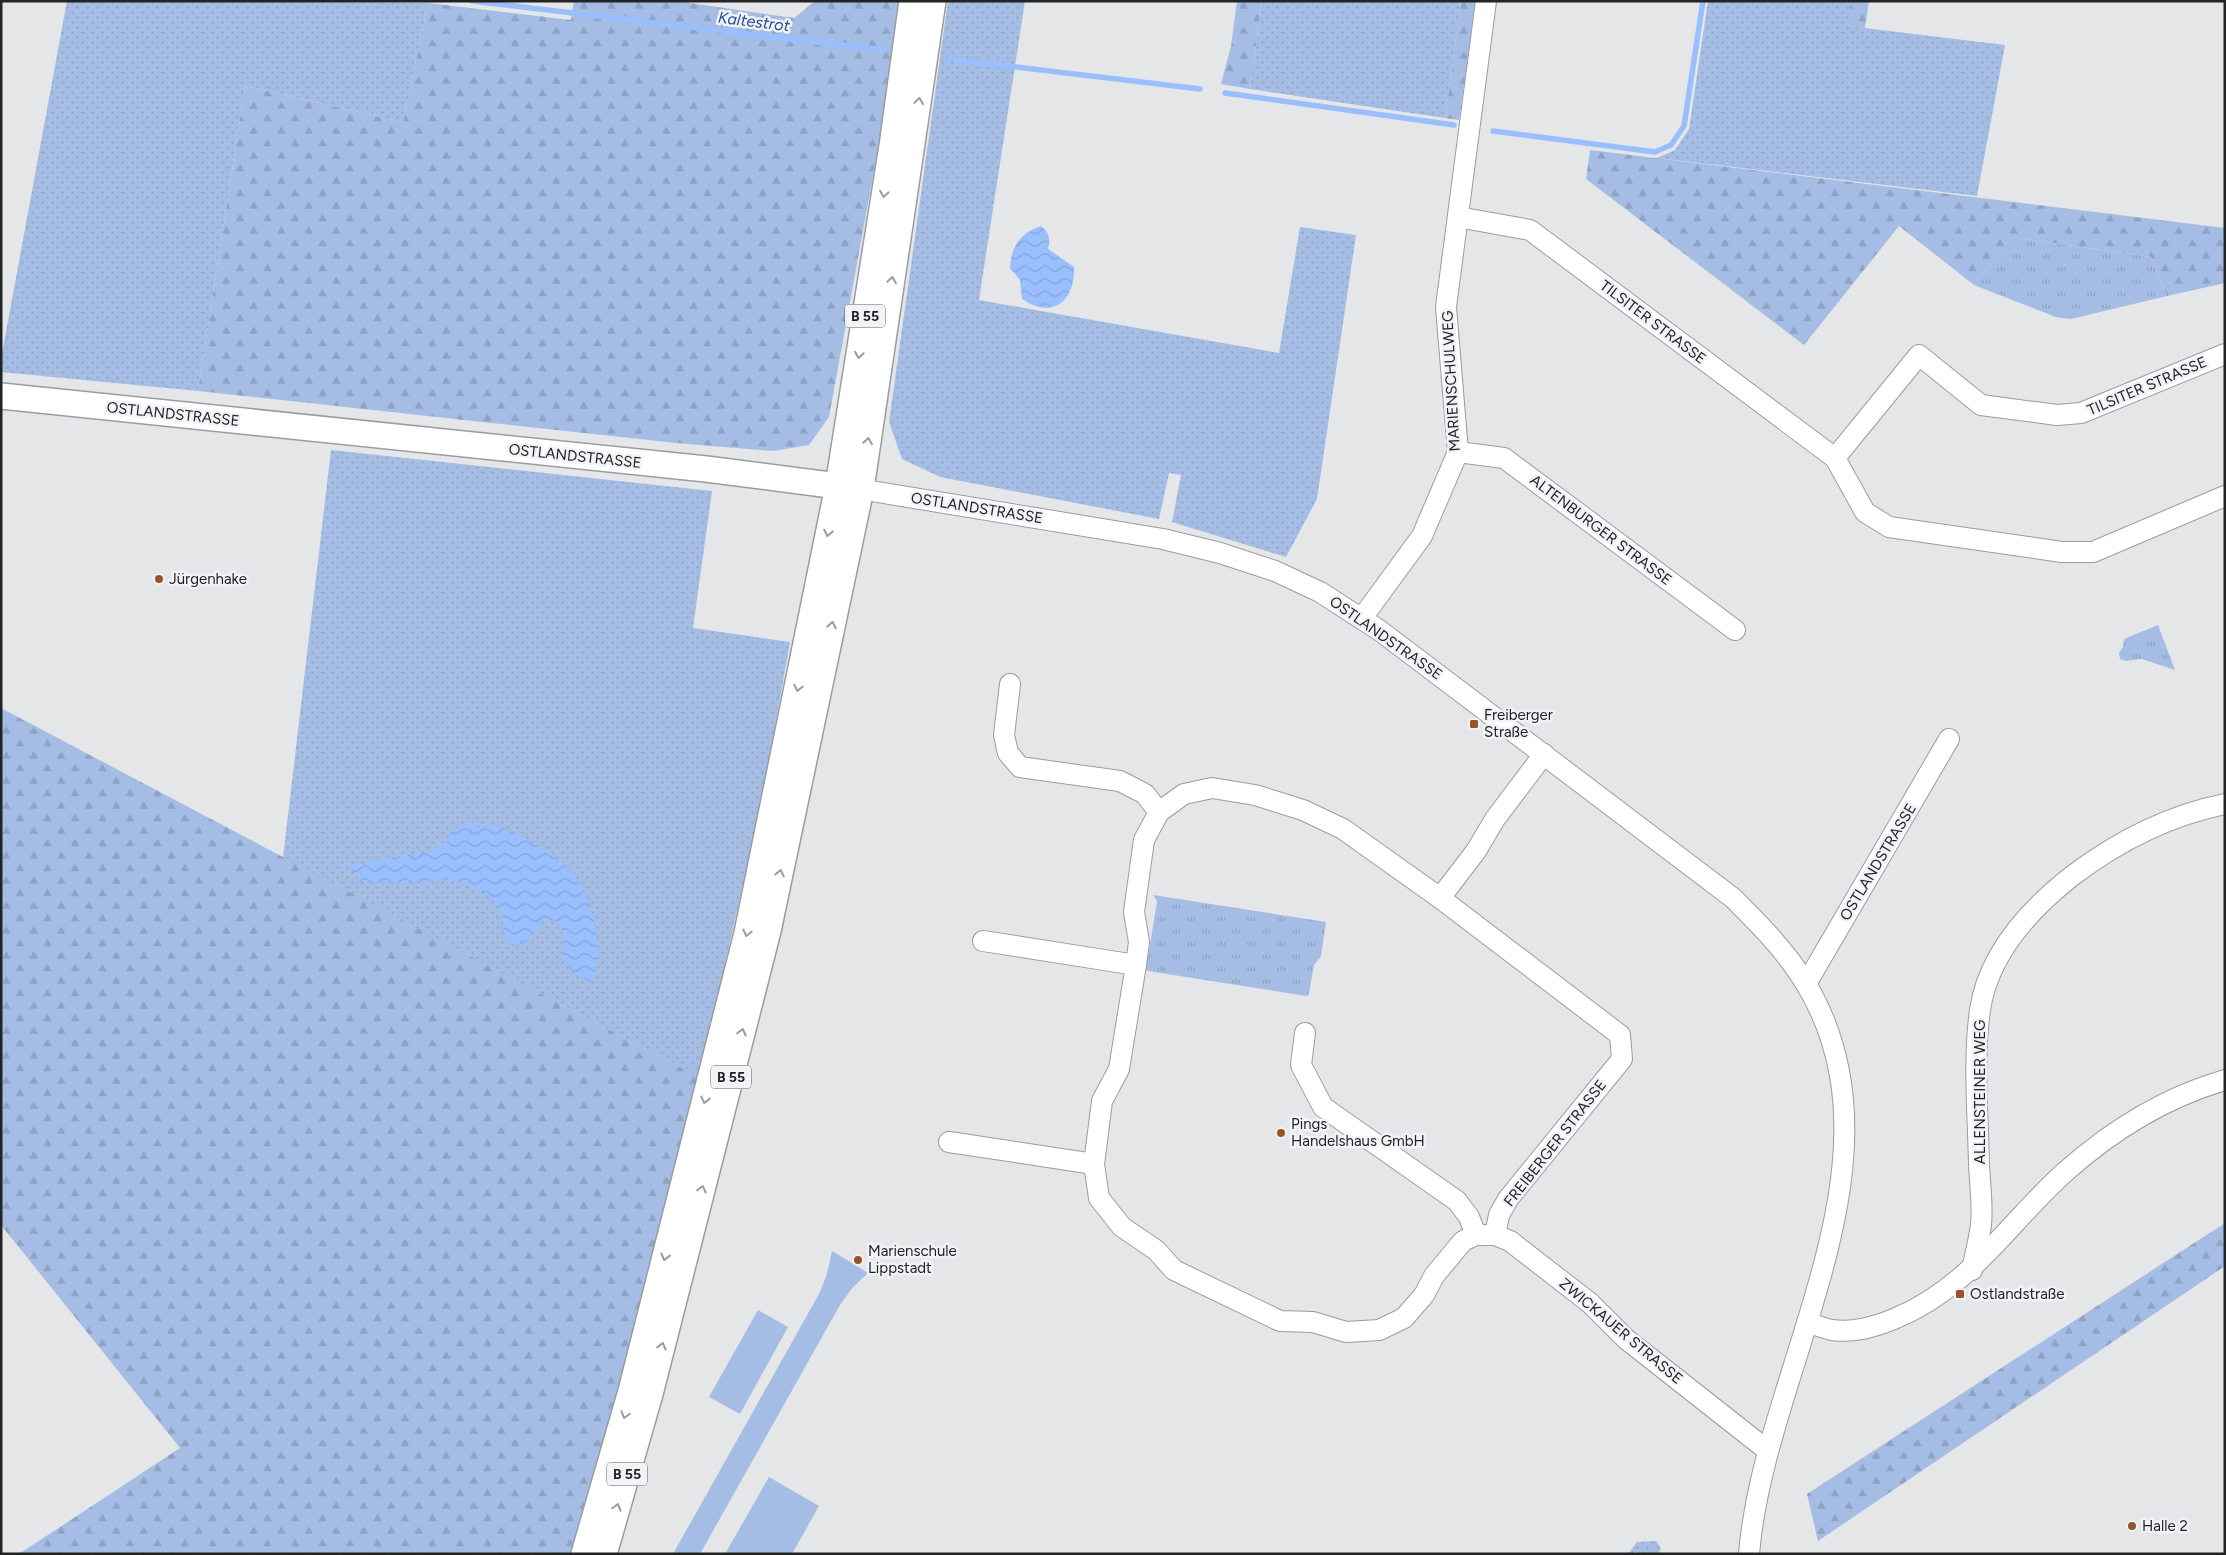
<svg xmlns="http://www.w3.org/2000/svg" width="2226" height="1555" font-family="Figtree,sans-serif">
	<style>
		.grass { fill: url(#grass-dots) }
		.forest { fill: url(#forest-firs) }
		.park { fill: url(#park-tufts) }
		.pitch { fill: #a5bde4 }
		.water { fill: url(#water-waves) }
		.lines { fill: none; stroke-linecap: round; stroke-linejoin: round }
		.stream { stroke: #99bfff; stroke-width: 5.5 }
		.minor-casing { stroke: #9b9c9f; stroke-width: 22 }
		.major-casing { stroke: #9b9c9f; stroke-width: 28 }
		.minor { stroke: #fff; stroke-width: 20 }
		.major { stroke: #fff; stroke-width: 25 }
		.oneway { stroke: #9c9c9c }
		.poi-dot { fill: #985328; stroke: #f1f3f6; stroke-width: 2 }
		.labels { text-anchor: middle; stroke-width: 5; stroke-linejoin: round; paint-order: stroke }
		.shield { fill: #f1f3f6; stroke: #606163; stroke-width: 1 }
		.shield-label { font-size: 14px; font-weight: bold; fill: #222324 }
		.street-label { font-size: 15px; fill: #222324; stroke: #f1f3f6 }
		.poi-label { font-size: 15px; fill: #222324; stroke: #f1f3f6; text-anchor: start }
		.water-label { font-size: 16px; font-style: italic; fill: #224c96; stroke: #f1f3f6 }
	</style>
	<defs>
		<pattern id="grass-dots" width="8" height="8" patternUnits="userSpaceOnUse" patternTransform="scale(1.25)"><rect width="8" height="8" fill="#a5bde4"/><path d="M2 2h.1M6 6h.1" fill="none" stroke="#8ea2c3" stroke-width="1.8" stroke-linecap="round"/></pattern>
		<pattern id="forest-firs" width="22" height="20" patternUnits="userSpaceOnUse" patternTransform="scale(1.25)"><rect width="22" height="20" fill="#a5bde4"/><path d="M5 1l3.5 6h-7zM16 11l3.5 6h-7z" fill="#8ea2c3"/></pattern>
		<pattern id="park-tufts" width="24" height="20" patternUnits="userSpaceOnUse" patternTransform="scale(1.25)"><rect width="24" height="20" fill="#a5bde4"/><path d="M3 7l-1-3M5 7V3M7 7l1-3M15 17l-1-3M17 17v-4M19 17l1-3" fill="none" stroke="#8ea2c3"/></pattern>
		<pattern id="water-waves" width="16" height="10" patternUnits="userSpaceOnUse" patternTransform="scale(1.25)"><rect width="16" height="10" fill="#99bfff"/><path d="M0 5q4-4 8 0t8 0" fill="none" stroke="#84a4da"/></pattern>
	</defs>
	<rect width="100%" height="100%" fill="#e4e6e8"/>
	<!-- grass -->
	<g class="grass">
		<path d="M67 1 428 3 403 122 245 86 198 391 1 372V359Z"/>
		<path d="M948 1H1025L979 300 1279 353 1300 227 1356 235 1317 499 1286 557 1172 522 1181 475 1169 473 1159 519 940 477 902 459 889 422Z"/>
		<path d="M1262 1H1461L1445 118 1250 89Z"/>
		<path d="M1708 1H1851L1848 26 2005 45 1977 196 1657 158 1675 150 1689 129Z"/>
		<path d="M331 450 712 491 693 628 790 642 760 811 699 1077 283 858Z"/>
		<path d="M1656 1541 1661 1548 1658 1554H1637V1552L1628 1554 1637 1542Z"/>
	</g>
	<!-- forest -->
	<g class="forest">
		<path d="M574 1H676L794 18 815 1H901L887 99 829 417 809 445 773 451 676 443 198 391 245 86 403 122 428 3 571 20Z"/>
		<path d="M1237 1H1262L1250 89 1221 84 1231 46Z"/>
		<path d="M1461 1H1476L1459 120 1445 118Z"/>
		<path d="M1851 1H1869L1865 28 1847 26Z"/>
		<path d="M1590 150 2225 228V283L2167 296 2151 257 2011 237 1974 285 1899 226 1804 345 1586 179Z"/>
		<path d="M1 708 699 1077 619 1399 574 1554H19L180 1448 1 1225Z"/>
		<path d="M2225 1223V1266L1818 1541 1807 1494Z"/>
	</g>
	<!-- park -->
	<g class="park">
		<path d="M2011 237 2151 257 2167 296 2071 319 2056 317 1974 285Z"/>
		<path d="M2158 625 2175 670 2142 659 2126 661 2120 659 2119 653 2123 647 2124 639Z"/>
		<path d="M1153 895 1326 922 1321 956 1314 965 1309 994 1306 996 1148 971 1146 970 1157 901Z"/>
	</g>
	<!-- pitch -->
	<g class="pitch">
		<path d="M832 1251 868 1273 853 1287 840 1305 700 1554H673L819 1294 827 1274Z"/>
		<path d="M758 1310 788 1327 740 1414 709 1397Z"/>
		<path d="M769 1477 819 1506 792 1554H725Z"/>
	</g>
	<!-- water -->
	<g class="water">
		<path d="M1041 226C1049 233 1051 238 1048 249L1074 267C1075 301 1053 320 1022 299L1020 280 1010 268C1011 247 1020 233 1041 226Z"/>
		<path d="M472 822 480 829 495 824C518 836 546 847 565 864 588 886 598 926 598 956 598 965 594 974 591 982 583 980 570 972 566 963 559 946 573 919 543 919 539 932 527 944 513 946 496 933 509 921 497 905 485 888 459 880 439 879 432 879 426 882 420 883 401 884 380 882 361 882L346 862 359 865 380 859 431 852 447 840 453 830Z"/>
	</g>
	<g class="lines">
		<!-- stream -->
		<g class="stream">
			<path d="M472 1 884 50"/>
			<path d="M950 59 1200 89"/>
			<path d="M1225 93 1454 125"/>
			<path d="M1493 131 1655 152 1671 145 1684 126 1703 1"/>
		</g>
		<defs>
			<g id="minor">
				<path d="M1458 217 1530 230 1835 458 1865 512 1889 527 2062 552H2093L2225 496"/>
				<path d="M1458 452 1504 458 1735 630"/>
				<path d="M1835 458 1919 355 1981 405 2057 415 2081 413 2225 354"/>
				<path d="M847 487 1163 539 1220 553 1275 571 1320 592 1379 630 1733 898C1760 925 1786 951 1806 984 1913 1162 1764 1370 1749 1554"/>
				<path d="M1362 618 1422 536 1458 452 1446 307 1486 1"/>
				<path d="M1010 684 1004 735 1008 753 1020 767 1120 781 1145 794 1159 812"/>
				<path d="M1440 898 1476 851 1495 819 1544 754"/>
				<path d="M983 941 1136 965"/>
				<path d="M1806 984 1949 739"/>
				<path d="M1305 1033 1301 1065 1323 1107 1457 1201 1469 1217 1476 1235"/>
				<path d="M949 1142 1094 1164"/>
				<path d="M1495 1235 1499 1215 1508 1199 1622 1059 1620 1035 1440 898 1343 829 1303 810 1255 795 1212 788 1184 794 1159 812 1144 840 1134 912 1139 942 1136 965 1119 1069 1102 1101 1094 1164 1099 1198 1122 1227 1156 1250 1174 1270 1280 1321 1313 1322 1346 1332 1379 1330 1404 1318 1424 1295 1434 1276 1463 1241 1476 1235H1495L1510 1241 1590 1303 1626 1339 1767 1450"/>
				<path d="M1972 1270C1975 1255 1979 1240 1981 1225 1983 1206 1980 1185 1979 1165 1978 1114 1973 1060 1980 1010 1988 955 2030 909 2072 876 2117 842 2170 815 2225 804"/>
				<path d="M1807 1322C1815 1325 1823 1328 1832 1330 1854 1333 1874 1327 1894 1319 1970 1288 2007 1224 2065 1172 2111 1131 2166 1097 2225 1080"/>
			</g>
			<g id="major">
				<path d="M1 396 706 469 838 486"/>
				<path d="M584 1554 631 1391 747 933 838 486 892 146 912 1"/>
				<path d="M604 1554 650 1394 768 931 861 489 933 1"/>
			</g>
		</defs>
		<!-- minor casing -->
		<use href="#minor" class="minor-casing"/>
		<!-- major casing -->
		<use href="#major" class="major-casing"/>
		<!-- minor -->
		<use href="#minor" class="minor"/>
		<!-- major -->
		<use href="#major" class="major"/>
	</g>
	<!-- one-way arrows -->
	<defs><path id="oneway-chevron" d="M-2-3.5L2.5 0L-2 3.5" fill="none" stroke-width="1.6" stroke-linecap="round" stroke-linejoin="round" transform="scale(1.25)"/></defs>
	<g class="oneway">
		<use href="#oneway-chevron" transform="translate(919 101) rotate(-82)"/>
		<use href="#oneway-chevron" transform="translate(884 194) rotate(99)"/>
		<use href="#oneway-chevron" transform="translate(892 280) rotate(-81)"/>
		<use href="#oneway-chevron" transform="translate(859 355) rotate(99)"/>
		<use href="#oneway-chevron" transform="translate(868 441) rotate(-81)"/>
		<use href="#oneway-chevron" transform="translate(828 533) rotate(101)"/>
		<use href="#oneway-chevron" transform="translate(832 625) rotate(-78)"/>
		<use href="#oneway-chevron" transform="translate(798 688) rotate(102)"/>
		<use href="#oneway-chevron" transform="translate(780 873) rotate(-78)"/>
		<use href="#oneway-chevron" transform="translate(747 933) rotate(103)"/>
		<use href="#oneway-chevron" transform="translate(742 1032) rotate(-76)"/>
		<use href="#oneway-chevron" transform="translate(705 1100) rotate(104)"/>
		<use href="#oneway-chevron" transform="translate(702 1189) rotate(-76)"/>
		<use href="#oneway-chevron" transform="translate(665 1257) rotate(104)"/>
		<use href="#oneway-chevron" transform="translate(662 1346) rotate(-76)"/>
		<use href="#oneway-chevron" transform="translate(625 1415) rotate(106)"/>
		<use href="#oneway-chevron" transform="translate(617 1507) rotate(-74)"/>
	</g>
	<!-- markers -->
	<g class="poi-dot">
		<circle cx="159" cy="579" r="5"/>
		<rect x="1469" y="719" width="10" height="10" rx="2.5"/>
		<circle cx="1281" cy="1133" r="5"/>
		<circle cx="858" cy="1260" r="5"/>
		<rect x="1955" y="1289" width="10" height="10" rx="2.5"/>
		<circle cx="2132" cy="1526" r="5"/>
	</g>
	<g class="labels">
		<!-- shield labels -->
		<g class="shield">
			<rect x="845" y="304.5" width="40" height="23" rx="4"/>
			<rect x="711" y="1065.5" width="40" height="23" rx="4"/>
			<rect x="607" y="1462.5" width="40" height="23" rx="4"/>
		</g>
		<g class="shield-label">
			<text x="865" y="321">B 55</text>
			<text x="731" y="1082">B 55</text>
			<text x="627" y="1479">B 55</text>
		</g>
		<!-- street labels -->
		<g class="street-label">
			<text transform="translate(1653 322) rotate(37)" y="5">TILSITER STRASSE</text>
			<text transform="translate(1451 381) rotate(-93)" y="5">MARIENSCHULWEG</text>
			<text transform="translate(2147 386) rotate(-23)" y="5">TILSITER STRASSE</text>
			<text transform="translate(173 414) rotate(6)" y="5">OSTLANDSTRASSE</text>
			<text transform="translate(575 456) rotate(6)" y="5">OSTLANDSTRASSE</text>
			<text transform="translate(977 508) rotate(9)" y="5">OSTLANDSTRASSE</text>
			<text transform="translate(1601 530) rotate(37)" y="5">ALTENBURGER STRASSE</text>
			<text transform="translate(1386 638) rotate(35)" y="5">OSTLANDSTRASSE</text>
			<text transform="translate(1878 862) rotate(-59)" y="5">OSTLANDSTRASSE</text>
			<text transform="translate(1980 1092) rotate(-90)" y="5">ALLENSTEINER WEG</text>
			<text transform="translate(1555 1143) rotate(-52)" y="5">FREIBERGER STRASSE</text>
			<text transform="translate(1621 1331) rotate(40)" y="5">ZWICKAUER STRASSE</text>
		</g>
		<!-- poi labels -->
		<g class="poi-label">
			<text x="169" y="584">Jürgenhake</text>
			<text x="1484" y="720">Freiberger<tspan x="1484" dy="17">Straße</tspan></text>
			<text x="1291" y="1129">Pings<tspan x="1291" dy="17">Handelshaus GmbH</tspan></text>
			<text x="868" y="1256">Marienschule<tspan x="868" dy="17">Lippstadt</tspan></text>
			<text x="1970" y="1299">Ostlandstraße</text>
			<text x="2142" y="1531">Halle 2</text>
		</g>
		<!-- water labels -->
		<g class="water-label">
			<text transform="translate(754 21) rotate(7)" y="6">Kaltestrot</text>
		</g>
	</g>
	<!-- border -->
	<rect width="2226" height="1555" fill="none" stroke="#222324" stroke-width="5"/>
</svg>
